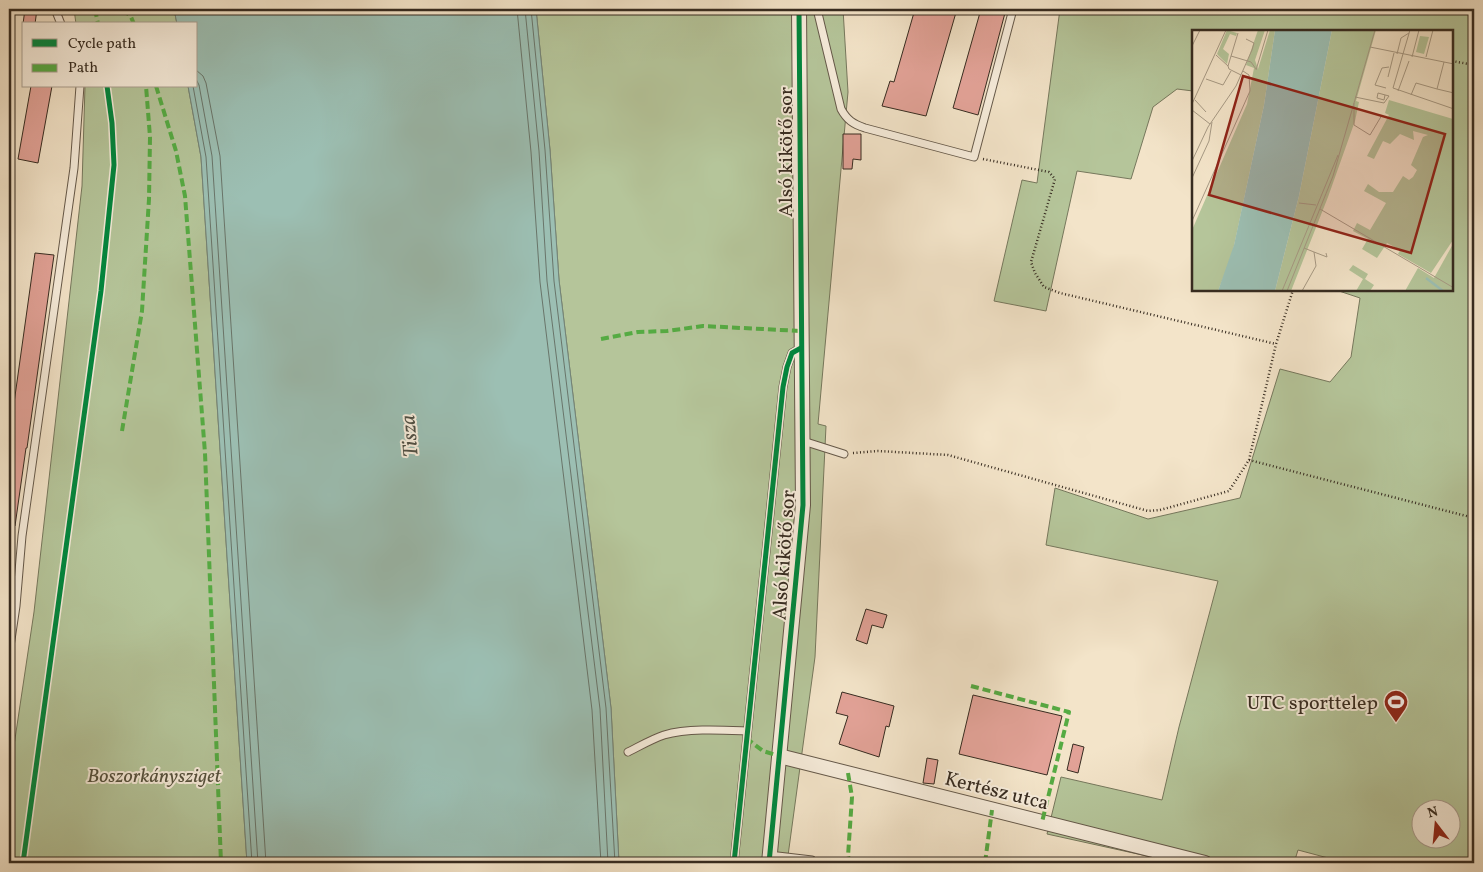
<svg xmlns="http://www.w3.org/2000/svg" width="1483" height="872" font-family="Vollkorn,serif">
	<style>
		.green { fill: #b5c59a; stroke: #76785d; fill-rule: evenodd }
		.water { fill: #9cbfb3; stroke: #738478 }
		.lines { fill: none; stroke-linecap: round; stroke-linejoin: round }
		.shore { stroke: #69756a; stroke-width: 1 }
		.building { fill: #e2a297; stroke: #362b20 }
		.service-casing { stroke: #65594a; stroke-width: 9 }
		.minor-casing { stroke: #65594a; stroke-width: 16 }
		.path { stroke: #362b20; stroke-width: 2.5; stroke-dasharray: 1 2.5; stroke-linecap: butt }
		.service { stroke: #f7eddc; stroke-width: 7 }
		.minor { stroke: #f7eddc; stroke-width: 14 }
		.quiet { stroke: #55ab43; stroke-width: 4; stroke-dasharray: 8 4; stroke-linecap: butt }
		.cycleway-casing { stroke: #f7eddc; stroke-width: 8 }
		.cycleway { stroke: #00873e; stroke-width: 5 }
		.labels { text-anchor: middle; stroke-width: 4; stroke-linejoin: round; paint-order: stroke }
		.street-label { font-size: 20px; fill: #362b20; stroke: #f7eddc }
		.poi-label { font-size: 20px; fill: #362b20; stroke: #f7eddc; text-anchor: end }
		.park-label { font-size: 20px; font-style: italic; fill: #56523e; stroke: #f7eddc }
		.water-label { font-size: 21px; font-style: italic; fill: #505045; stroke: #f7eddc }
		.inset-river { fill: none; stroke: #9cbfb3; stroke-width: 2.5 }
		.inset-road { fill: none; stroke: #a79a85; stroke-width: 1 }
		.view { fill: #8f2418; fill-opacity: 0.15; stroke: #8f2418; stroke-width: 2.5 }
		.inset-edge { fill: none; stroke: #362b20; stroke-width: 2.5 }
	</style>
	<rect width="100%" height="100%" fill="#f3e4c9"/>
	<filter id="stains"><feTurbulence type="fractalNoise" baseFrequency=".004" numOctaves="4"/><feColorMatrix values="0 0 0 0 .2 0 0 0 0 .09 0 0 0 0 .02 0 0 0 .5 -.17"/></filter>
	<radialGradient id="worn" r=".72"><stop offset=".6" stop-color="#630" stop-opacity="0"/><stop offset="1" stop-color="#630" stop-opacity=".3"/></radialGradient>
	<!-- green -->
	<g class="green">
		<path d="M74 9H174L177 24H76Z"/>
		<path d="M536 9H843L848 92 818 424 826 426 815 657 787 863H619L611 708 559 280 550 150Z"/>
		<path d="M1060 9H1474V863H1347L1298 850 1294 863H1164L1165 860 1047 834 1061 777 1162 800 1179 727 1218 581 1046 545 1055 488 1148 519 1240 498 1280 369 1330 382 1351 357 1360 298 1336 290H1452V31H1193V91L1177 89 1153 107 1131 179 1077 171 1046 311 994 301 1022 180 1037 183ZM1420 810H1450V840H1420Z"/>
		<path d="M85 86H188L201 157 247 863H9V779L34 612 82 186Z"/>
	</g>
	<!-- water -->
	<path class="water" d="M174 9H536L550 150 559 280 611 708 619 863H247L201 157 188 86H196V24H177Z"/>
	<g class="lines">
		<!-- shore -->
		<g class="shore">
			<path d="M517 9 531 152 540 282 592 710 601 863"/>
			<path d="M525 9 539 151 547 281 600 709 608 863"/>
			<path d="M531 9 545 150 554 281 606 708 615 863"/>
			<path d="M196 70 203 76 206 83 220 156 266 863"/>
			<path d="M196 79 199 85 212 156 258 863"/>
			<path d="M193 86 206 157 252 863"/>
		</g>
	</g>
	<!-- building -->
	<g class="building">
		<path d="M25 9H37L35 24H23Z"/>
		<path d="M915 9H957L926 116 882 106 890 81 894 82Z"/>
		<path d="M981 9H992L1005 13 978 115 953 108Z"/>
		<path d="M31 86H52L38 163 18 159Z"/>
		<path d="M843 134H861V160L853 159 852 169H843Z"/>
		<path d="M35 253 54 255 27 448H26L15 526H9V439Z"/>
		<path d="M866 609 887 615 883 628 872 625 867 644 856 640Z"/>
		<path d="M842 692 894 706 889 727 886 726 879 757 839 744 848 716 836 713Z"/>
		<path d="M973 695 1062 716 1047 775 959 754Z"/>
		<path d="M1073 744 1084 747 1078 773 1067 770Z"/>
		<path d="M927 758 938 760 934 784 923 783Z"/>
	</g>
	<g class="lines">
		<defs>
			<g id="service">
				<path d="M55 9 61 24"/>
				<path d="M817 9 841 109C847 120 853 124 865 128L974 157 1013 9"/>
				<path d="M803 441 844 454"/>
				<path d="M9 653 16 606 22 536 74 168 80 86"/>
				<path d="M628 752C640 746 652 739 664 735 688 728 722 730 747 731"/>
				<path d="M769 855 812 860"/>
				<path d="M734 863 783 387 787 367 792 353 801 348"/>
			</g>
			<g id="minor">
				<path d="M779 756 1205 863"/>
				<path d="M769 863 803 505 799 9"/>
			</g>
		</defs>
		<!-- service casing -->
		<use href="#service" class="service-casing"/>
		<!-- minor casing -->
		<use href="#minor" class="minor-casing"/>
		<!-- path -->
		<g class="path">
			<path d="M1452 61 1474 65"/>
			<path d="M983 159 1049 172 1055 179 1031 262 1035 273 1044 287 1060 293 1276 344 1293 290"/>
			<path d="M853 453 878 451 948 455 1148 511 1160 510 1229 491 1249 460 1276 344"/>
			<path d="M1249 460 1474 518"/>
		</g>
		<!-- service -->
		<use href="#service" class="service"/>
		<!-- minor -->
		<use href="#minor" class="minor"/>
		<!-- quiet -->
		<g class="quiet">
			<path d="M95 9 98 24"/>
			<path d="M123 9 131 17 134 24"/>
			<path d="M156 86 176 151 185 196 205 453 221 863"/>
			<path d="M601 339 638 332 667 331 703 326 801 331"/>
			<path d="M122 431 142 311 149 199 150 137 146 86"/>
			<path d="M971 686 1069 712 1042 822"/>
			<path d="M746 738 763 751 779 756"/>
			<path d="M848 773 852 797 848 856 850 863"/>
			<path d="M812 860 817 863"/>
			<path d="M734 862H769"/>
			<path d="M985 863 992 810"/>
		</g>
		<defs>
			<g id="cycleway">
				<path d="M23 863 101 291 114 165 112 123 107 86"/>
				<path d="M734 863 783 387 787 367 792 353 801 348"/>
				<path d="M769 863 803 505 799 9"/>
			</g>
		</defs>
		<!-- cycleway casing -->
		<use href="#cycleway" class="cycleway-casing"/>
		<!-- cycleway -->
		<use href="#cycleway" class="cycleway"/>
	</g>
	<!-- icons -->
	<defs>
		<symbol id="stadium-pin" viewBox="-11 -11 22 30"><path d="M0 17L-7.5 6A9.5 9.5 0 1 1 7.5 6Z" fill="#8f2418" stroke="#f7eddc"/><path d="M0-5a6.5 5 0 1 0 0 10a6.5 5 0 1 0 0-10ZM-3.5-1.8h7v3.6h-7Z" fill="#fff"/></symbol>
	</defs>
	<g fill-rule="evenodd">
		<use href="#stadium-pin" x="1382" y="688" width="28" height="38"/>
	</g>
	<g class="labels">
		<!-- street labels -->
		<g class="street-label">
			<text transform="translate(785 152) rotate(-90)" y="7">Alsó kikötő sor</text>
			<text transform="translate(783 555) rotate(-86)" y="7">Alsó kikötő sor</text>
			<text transform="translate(997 790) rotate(14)" y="7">Kertész utca</text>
		</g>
		<!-- poi labels -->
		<g class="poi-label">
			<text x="1378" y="709">UTC sporttelep</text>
		</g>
		<!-- park labels -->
		<g class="park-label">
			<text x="154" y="782">Boszorkánysziget</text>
		</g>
		<!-- water labels -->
		<g class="water-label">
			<text transform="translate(409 436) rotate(-95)" y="7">Tisza</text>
		</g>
	</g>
	<!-- overview -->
	<g transform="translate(1192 30)">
		<rect width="261" height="261" fill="#f3e4c9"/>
		<path d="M35 0 45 3 44 6 38 4 31 19 37 24 35 34 25 24ZM66 0H73L63 30 66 39 78 0H83L72 75 40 225 26 261H0V200L55 74 62 38 54 35ZM140 0H184L164 71 167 72 163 91 136 167 99 261H83L107 166ZM228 6 237 7 232 24 224 22ZM197 70 261 89V210L239 243 206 224 208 220 195 213 185 228 170 219 176 209 161 201 165 193 178 200 194 173 172 161 176 154 187 162H201L211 146 217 150 221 147 225 140 219 135 231 107 236 105 221 101 222 110 208 104 198 114 191 111 182 129 175 126 197 85 193 83ZM261 214V261H213L226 238 242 248ZM161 235 176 244 173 249 182 255 178 261H164L171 249 157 240Z" fill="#b5c59a"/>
		<path d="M83 0H140L107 166 83 261H26L42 215 72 75Z" fill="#9cbfb3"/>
		<path class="inset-river" d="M234 248 251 261"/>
		<path class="inset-road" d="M218 0 201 58 262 79M0 16 8 0M178 17 252 32M205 24 209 8 217 3M24 25 36 36 46 3M39 26 59 32 64 39M220 27 227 0M234 27 241 0M262 34 252 32 245 59 262 63M36 36 37 39 49 45M64 40 76 0M196 47 202 23M14 49 31 55 39 41M194 58 183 55 190 38 197 37M206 61 217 31M219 65 224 53 245 59M163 67 192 73 197 66 186 63 185 68 192 70 193 65M3 70 14 82M162 73V95L178 105 190 85M0 74 34 0M0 80 18 94M0 131 16 97 44 56 60 20 62 13 54 9M0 148 17 111 20 92M107 173 124 175M128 179 262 258M0 191 58 61 57 45 51 41M122 222 135 227 134 223M90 261 146 125M95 261 141 146 183 0M110 261 124 236 122 222 112 218"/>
		<path class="view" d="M51 46 253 104 219 223 17 165Z"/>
		<rect width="261" height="261" class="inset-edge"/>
	</g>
	<!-- margin -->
	<rect width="1483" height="872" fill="none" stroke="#f3e4c9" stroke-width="30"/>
	<rect x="10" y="10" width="1463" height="852" fill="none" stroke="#362b20" stroke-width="2.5"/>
	<rect x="15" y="15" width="1453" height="842" fill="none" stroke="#362b20"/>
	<!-- legend -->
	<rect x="22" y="22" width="175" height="65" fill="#f7eddc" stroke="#aa9f91"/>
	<rect x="32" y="39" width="25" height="8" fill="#00873e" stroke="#aa9f91"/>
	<text x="68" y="48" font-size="15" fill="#362b20">Cycle path</text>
	<rect x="32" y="64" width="25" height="8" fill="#55ab43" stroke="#aa9f91"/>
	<text x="68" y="72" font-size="15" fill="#362b20">Path</text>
	<!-- north arrow -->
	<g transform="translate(1436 824) rotate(344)"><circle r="24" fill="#f7eddc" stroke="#aa9f91"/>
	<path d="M0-4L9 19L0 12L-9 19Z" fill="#8f2418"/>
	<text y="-8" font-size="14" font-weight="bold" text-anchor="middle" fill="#362b20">N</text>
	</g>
	<rect width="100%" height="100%" filter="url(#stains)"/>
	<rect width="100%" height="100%" fill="url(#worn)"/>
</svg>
